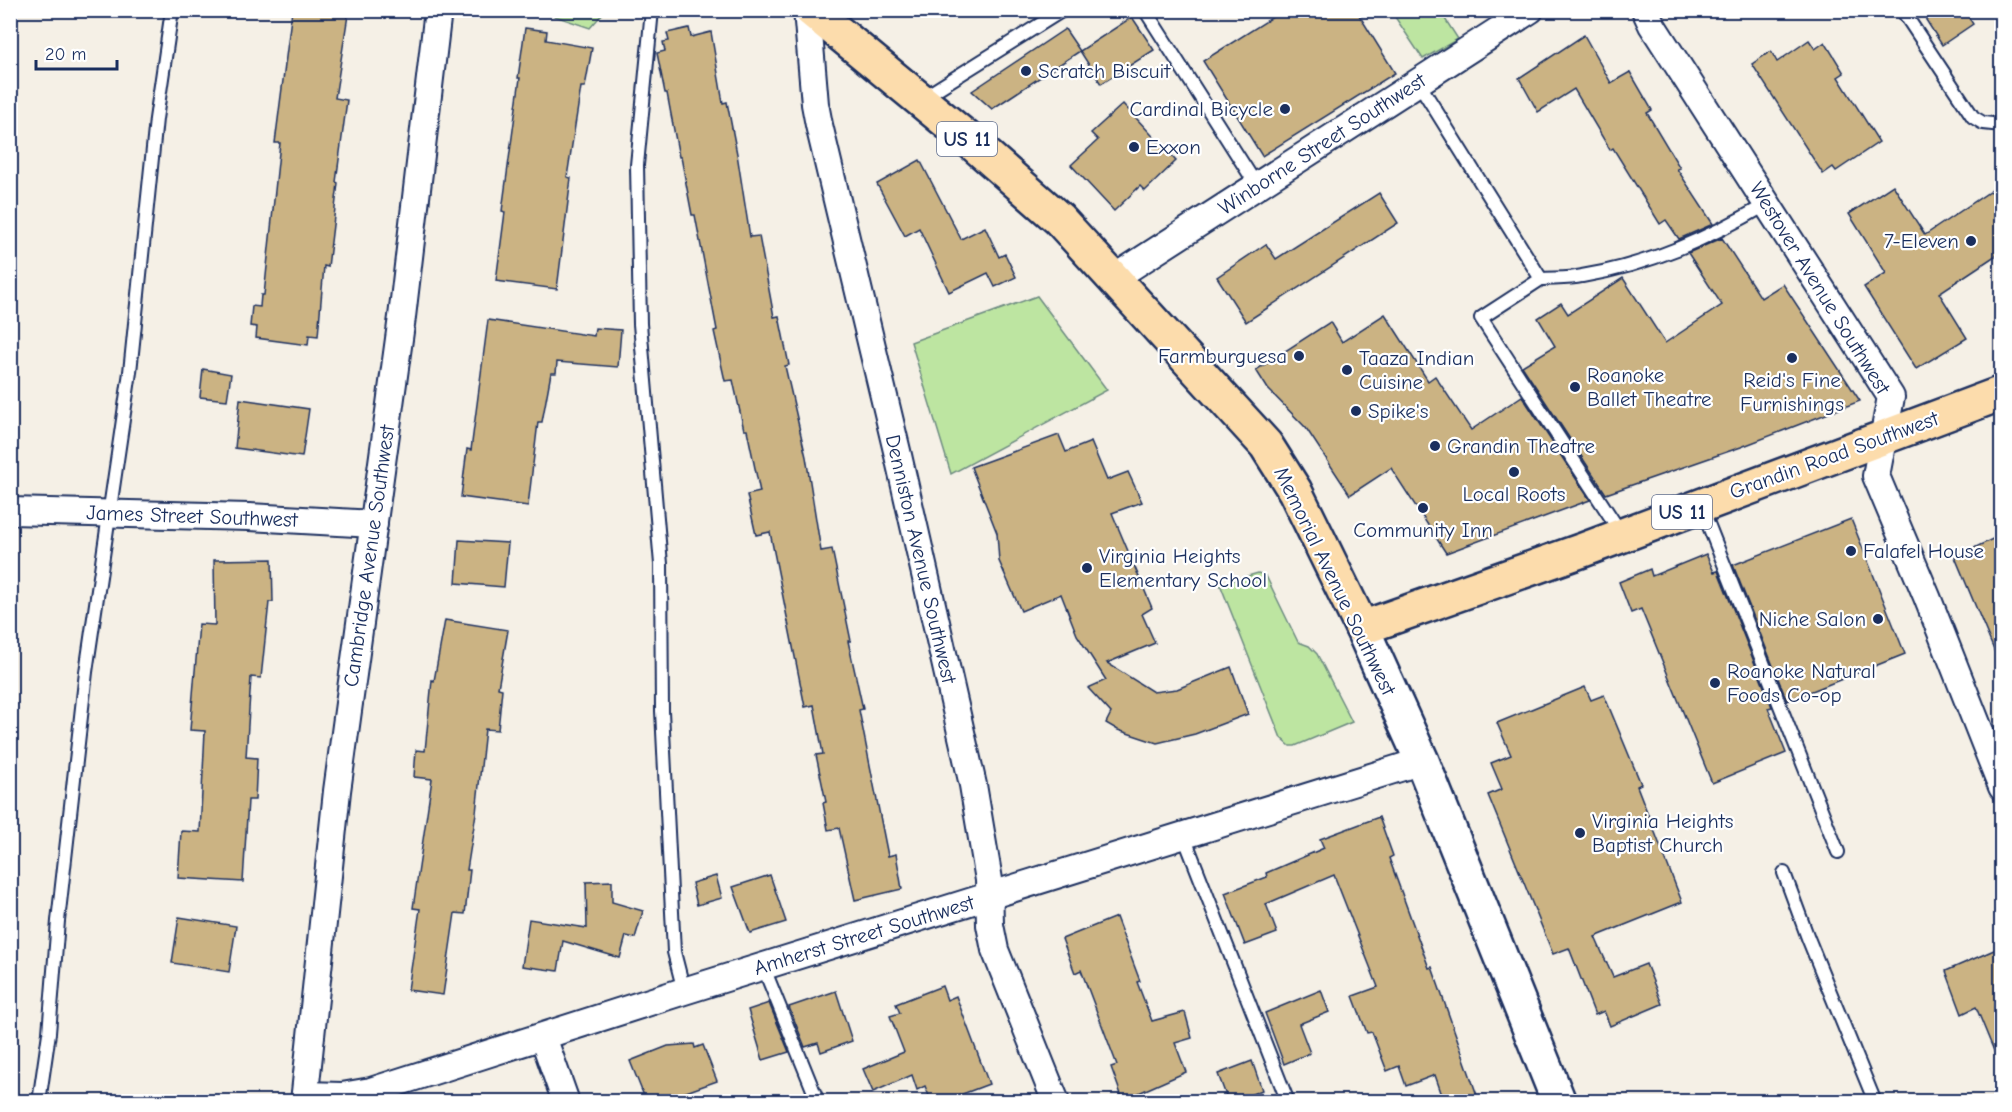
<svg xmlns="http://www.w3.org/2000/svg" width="2012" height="1112" font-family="'Comic Neue',sans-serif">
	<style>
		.green { fill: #bde5a1; stroke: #6c8a80; stroke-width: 1.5 }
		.building { fill: #cbb383; stroke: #1b2f5e; stroke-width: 1.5 }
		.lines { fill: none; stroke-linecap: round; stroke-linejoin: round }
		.lane-casing { stroke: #1b2f5e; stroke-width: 16 }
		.street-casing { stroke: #1b2f5e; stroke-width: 30 }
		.secondary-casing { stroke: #1b2f5e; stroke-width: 38 }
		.primary-casing { stroke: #1b2f5e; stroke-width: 38 }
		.lane { stroke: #fff; stroke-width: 12 }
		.street { stroke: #fff; stroke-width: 26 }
		.secondary { stroke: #fff; stroke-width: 33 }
		.primary { stroke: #fcdcac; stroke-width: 33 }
		.poi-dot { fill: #1b2f5e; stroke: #fff; stroke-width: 2 }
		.labels { text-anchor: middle; stroke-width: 4.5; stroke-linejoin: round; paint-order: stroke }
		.shield { fill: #fff; stroke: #5f6d8e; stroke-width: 1.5 }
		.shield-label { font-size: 20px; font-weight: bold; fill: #1b2f5e }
		.poi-label { font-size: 21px; fill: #1b2f5e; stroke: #fff; text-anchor: start }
		.street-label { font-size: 21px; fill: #1b2f5e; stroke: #fff }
	</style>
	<rect width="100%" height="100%" fill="#f5f0e6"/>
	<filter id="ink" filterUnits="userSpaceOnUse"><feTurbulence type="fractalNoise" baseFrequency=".0167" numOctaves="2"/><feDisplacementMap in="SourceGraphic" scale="12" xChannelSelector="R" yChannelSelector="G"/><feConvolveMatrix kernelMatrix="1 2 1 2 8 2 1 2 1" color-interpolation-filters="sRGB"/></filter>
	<g filter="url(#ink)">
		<!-- green -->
		<g class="green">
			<path d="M540 11H605L590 28Z"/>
			<path d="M1391 11H1440L1458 39 1423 59Z"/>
			<path d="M1037 296 1107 390 951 474 911 342Z"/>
			<path d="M1258 573 1266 576 1298 642 1309 646 1317 654 1352 722 1295 746H1290L1281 738 1220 584Z"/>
		</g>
		<!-- building -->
		<g class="building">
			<path d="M292 10H310L348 15 335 98 347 100 336 182 338 183 328 267 324 266 318 336 309 335 308 345 256 338 257 327 250 326 252 306 260 307 261 295H264L280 143H275Z"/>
			<path d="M1284 10H1356L1395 73 1262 156 1203 61Z"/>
			<path d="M1940 10H1964L1973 24 1942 45 1926 20Z"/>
			<path d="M1132 17 1154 50 1101 84 1080 51Z"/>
			<path d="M525 28 547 31 546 40 592 48 585 87H581L567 177 571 178 557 289 496 281 505 212 502 211 520 78H518Z"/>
			<path d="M689 28 691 37 711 32 723 103 727 102 737 154 750 237 759 236 774 317 779 316 789 365 785 366 806 457 821 551 832 549 851 641H848L863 709 859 710 888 856 896 854 902 889 855 900 839 828 828 830 823 803 826 802 816 755 823 754 814 705 805 707 770 532 756 535 747 495 760 492 747 430H744L733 380 725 381 714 331 717 330 695 215H692L681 157H679L667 93H665L657 53 665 51 663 42 669 41 667 33Z"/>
			<path d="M1065 29 1080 51 992 109 972 91Z"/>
			<path d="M1584 35 1611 83 1630 72 1652 110 1647 113 1680 168 1677 169 1713 224 1679 239 1666 220 1660 224 1613 148 1610 150 1574 89 1538 112 1519 78Z"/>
			<path d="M1809 40 1815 49 1825 42 1844 73 1838 77 1879 142 1836 171 1833 167 1823 174 1752 64 1771 51 1777 62Z"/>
			<path d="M1123 104 1176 161 1145 191 1140 186 1114 211 1071 165 1098 140 1091 133Z"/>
			<path d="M920 160 961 239 985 227 999 257 1005 254 1016 277 995 287 988 273 949 292 919 228 905 236 877 184Z"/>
			<path d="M2001 184V252L1939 293 1967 338 1916 369 1864 287 1886 273 1849 214 1893 185 1925 235Z"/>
			<path d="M1379 193 1398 223 1246 322 1217 277 1266 244 1276 259Z"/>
			<path d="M1722 238 1761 298 1783 284 1860 401 1741 447 1606 494 1522 366 1555 346 1538 318 1561 303 1568 314 1623 278 1665 343 1722 305 1688 253Z"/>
			<path d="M1385 314 1428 381 1435 376 1471 430 1522 396 1590 500 1446 553 1391 468 1350 495 1306 428 1268 389 1256 370 1330 322 1342 342Z"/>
			<path d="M488 320 594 336 595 328 621 330 618 367 557 362 556 373H551L542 422H538L528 506 461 497 467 449 471 450Z"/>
			<path d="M203 369 231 374 227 400 200 397Z"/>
			<path d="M240 399 309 409 302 457 235 448Z"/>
			<path d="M1059 435 1066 452 1091 442 1107 480 1128 472 1142 502 1112 513 1152 608 1142 614 1155 643 1107 663 1153 692 1177 689 1231 667 1248 714 1195 734 1157 743 1118 730 1106 723 1111 713 1088 688 1106 680 1077 635 1061 594 1021 611 999 561 997 533 971 467Z"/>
			<path d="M1851 519 1905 654 1787 701 1733 565Z"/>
			<path d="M2001 535V667L1955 557Z"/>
			<path d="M459 540 508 543 504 587 456 583Z"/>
			<path d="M1706 554 1714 572 1718 571 1772 707 1768 708 1786 753 1712 783 1641 609 1631 613 1619 582 1650 569 1652 576Z"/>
			<path d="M272 559 273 602H269L261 678 251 677 246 757 257 758 255 800H248L243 882 178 878 181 831 200 832 205 731 190 730 199 624 215 625 214 560Z"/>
			<path d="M445 620 508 630 498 688 502 689 498 730 485 729 476 813 467 870H470L465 914 455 913 443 995 408 990 420 909 413 908 432 779 414 777 416 750 425 751 432 680 434 681Z"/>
			<path d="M1585 687 1591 700 1604 695 1641 784 1637 786 1682 902 1595 937 1613 977 1646 964 1662 1004 1610 1026 1604 1011 1595 1015 1569 948 1553 954 1488 795 1502 789 1491 763 1511 755 1497 723Z"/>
			<path d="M1379 817 1393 856 1389 858 1429 968 1432 967 1479 1101H1444L1435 1075 1406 1086 1399 1066 1387 1071 1372 1032 1367 1033 1353 996 1378 987 1334 875 1266 904 1277 933 1245 945 1225 893 1267 877 1266 873 1324 848 1320 839Z"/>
			<path d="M770 875 786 922 750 933 733 887Z"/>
			<path d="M716 876 722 898 697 905 692 883Z"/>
			<path d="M612 881V902L643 911 635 938 626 936 620 958 563 941 558 971 522 966 529 919 587 928 586 882Z"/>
			<path d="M179 917 236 926 229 972 172 963Z"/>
			<path d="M1116 917 1140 981 1137 982 1152 1021 1185 1012 1192 1038 1175 1043 1186 1072 1123 1100 1111 1067 1117 1065 1081 970 1075 973 1062 939Z"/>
			<path d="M2001 947V1068L1976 1007 1962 1014 1946 971Z"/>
			<path d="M942 986 947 1000 956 996 989 1084 944 1101H931L925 1086 917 1090 912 1075 873 1092 863 1069 904 1052 890 1016 900 1013 896 1004Z"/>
			<path d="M1321 990 1329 1012 1299 1024 1310 1053 1284 1064 1265 1013Z"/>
			<path d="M836 991 852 1041 821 1052 818 1043 805 1047 789 1007Z"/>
			<path d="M769 1003 789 1052 763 1060 748 1010Z"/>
			<path d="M694 1044 695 1048 703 1045 717 1081 661 1101H646L630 1061 668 1046Z"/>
			<path d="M1252 1061 1262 1090 1235 1101H1228L1218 1074Z"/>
		</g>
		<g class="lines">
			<defs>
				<g id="lane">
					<path d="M652 10 637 165 640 324 661 564 662 711 674 952 684 991"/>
					<path d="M1145 10 1257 186"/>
					<path d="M1902 10 1973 117 1983 123 2002 125"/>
					<path d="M1418 82 1541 279C1554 278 1569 279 1582 276 1649 265 1709 238 1767 204"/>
					<path d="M921 99 1063 10"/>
					<path d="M1541 279 1481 318 1621 533"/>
					<path d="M1701 506 1838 852"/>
					<path d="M1183 834 1288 1102"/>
					<path d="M1784 873 1808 938 1875 1102"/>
					<path d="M763 966 818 1102"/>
					<path d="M39 1102 49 1033 58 921 86 672 130 372 156 119 172 10"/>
				</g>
				<g id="street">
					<path d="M807 10 815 104 819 125 897 451 973 785 989 880 990 925 995 950 1056 1102"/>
					<path d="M1645 10 1652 25 1891 397 1876 476 1927 597 2002 787"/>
					<path d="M1114 278 1530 10"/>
					<path d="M10 511 249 517 374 524"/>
					<path d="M543 1037 566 1102"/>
					<path d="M305 1095 342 1096 371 1091 684 991 1422 761"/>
					<path d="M304 1102 337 791 402 317 438 10"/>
				</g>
				<path id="secondary" d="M1362 628 1422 761 1559 1102"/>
				<path id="primary" d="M811 10 969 140 1059 219 1266 445 1295 491 1362 628 1583 550 2002 393"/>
			</defs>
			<!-- lane casing -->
			<use href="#lane" class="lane-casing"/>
			<!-- street casing -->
			<use href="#street" class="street-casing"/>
			<!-- secondary casing -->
			<use href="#secondary" class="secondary-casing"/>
			<!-- primary casing -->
			<use href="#primary" class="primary-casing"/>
			<!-- lane -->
			<use href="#lane" class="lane"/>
			<!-- street -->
			<use href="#street" class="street"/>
			<!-- secondary -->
			<use href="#secondary" class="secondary"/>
			<!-- primary -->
			<use href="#primary" class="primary"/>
		</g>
	</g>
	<!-- markers -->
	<g class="poi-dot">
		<circle cx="1026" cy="71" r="6"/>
		<circle cx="1285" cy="109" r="6"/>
		<circle cx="1134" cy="147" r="6"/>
		<circle cx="1971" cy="241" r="6"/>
		<circle cx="1299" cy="356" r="6"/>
		<circle cx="1792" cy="358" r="6"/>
		<circle cx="1347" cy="370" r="6"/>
		<circle cx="1575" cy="387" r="6"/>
		<circle cx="1356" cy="411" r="6"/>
		<circle cx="1435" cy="446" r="6"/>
		<circle cx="1514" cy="472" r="6"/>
		<circle cx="1423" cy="508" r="6"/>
		<circle cx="1851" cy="551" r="6"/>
		<circle cx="1087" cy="568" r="6"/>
		<circle cx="1878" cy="619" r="6"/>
		<circle cx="1715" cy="683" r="6"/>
		<circle cx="1580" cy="833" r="6"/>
	</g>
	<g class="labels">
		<!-- shield labels -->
		<g class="shield">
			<rect x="937" y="122" width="60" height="34" rx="4.5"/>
			<rect x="1652" y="495" width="60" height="34" rx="4.5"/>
		</g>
		<g class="shield-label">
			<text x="967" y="146">US 11</text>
			<text x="1682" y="519">US 11</text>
		</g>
		<!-- poi labels -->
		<g class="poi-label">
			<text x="1038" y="78">Scratch Biscuit</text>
			<text x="1273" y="116" text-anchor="end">Cardinal Bicycle</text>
			<text x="1146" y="154">Exxon</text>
			<text x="1959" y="248" text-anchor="end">7-Eleven</text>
			<text x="1287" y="363" text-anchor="end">Farmburguesa</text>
			<text x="1359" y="365">Taaza Indian<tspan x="1359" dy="24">Cuisine</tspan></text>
			<text x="1587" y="382">Roanoke<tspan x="1587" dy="24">Ballet Theatre</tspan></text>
			<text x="1792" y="387" text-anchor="middle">Reid's Fine<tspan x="1792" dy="24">Furnishings</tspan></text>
			<text x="1368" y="418">Spike's</text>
			<text x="1447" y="453">Grandin Theatre</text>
			<text x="1514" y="501" text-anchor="middle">Local Roots</text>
			<text x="1423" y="537" text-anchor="middle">Community Inn</text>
			<text x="1863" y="558">Falafel House</text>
			<text x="1099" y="563">Virginia Heights<tspan x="1099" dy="24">Elementary School</tspan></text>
			<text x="1866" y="626" text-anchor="end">Niche Salon</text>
			<text x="1727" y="678">Roanoke Natural<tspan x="1727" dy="24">Foods Co-op</tspan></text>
			<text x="1592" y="828">Virginia Heights<tspan x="1592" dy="24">Baptist Church</tspan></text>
		</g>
		<!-- street labels -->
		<g class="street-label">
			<text transform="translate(1322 144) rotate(-33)" y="7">Winborne Street Southwest</text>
			<text transform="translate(1820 288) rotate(58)" y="7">Westover Avenue Southwest</text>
			<text transform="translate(1834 455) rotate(-20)" y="7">Grandin Road Southwest</text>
			<text transform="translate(192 516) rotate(2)" y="7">James Street Southwest</text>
			<text transform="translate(369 556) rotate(-82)" y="7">Cambridge Avenue Southwest</text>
			<text transform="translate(921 559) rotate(77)" y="7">Denniston Avenue Southwest</text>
			<text transform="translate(1335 581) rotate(64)" y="7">Memorial Avenue Southwest</text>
			<text transform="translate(864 935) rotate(-17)" y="7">Amherst Street Southwest</text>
		</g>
	</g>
	<!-- margin -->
	<rect width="2012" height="1112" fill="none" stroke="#fff" stroke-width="36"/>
	<rect x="18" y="18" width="1976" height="1076" fill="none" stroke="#1b2f5e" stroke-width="2" filter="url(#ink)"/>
	<!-- scale -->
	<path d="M36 60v9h81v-9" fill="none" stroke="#1b2f5e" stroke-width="3"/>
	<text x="45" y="60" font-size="18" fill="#1b2f5e" stroke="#ffffff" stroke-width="4.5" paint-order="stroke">20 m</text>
</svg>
